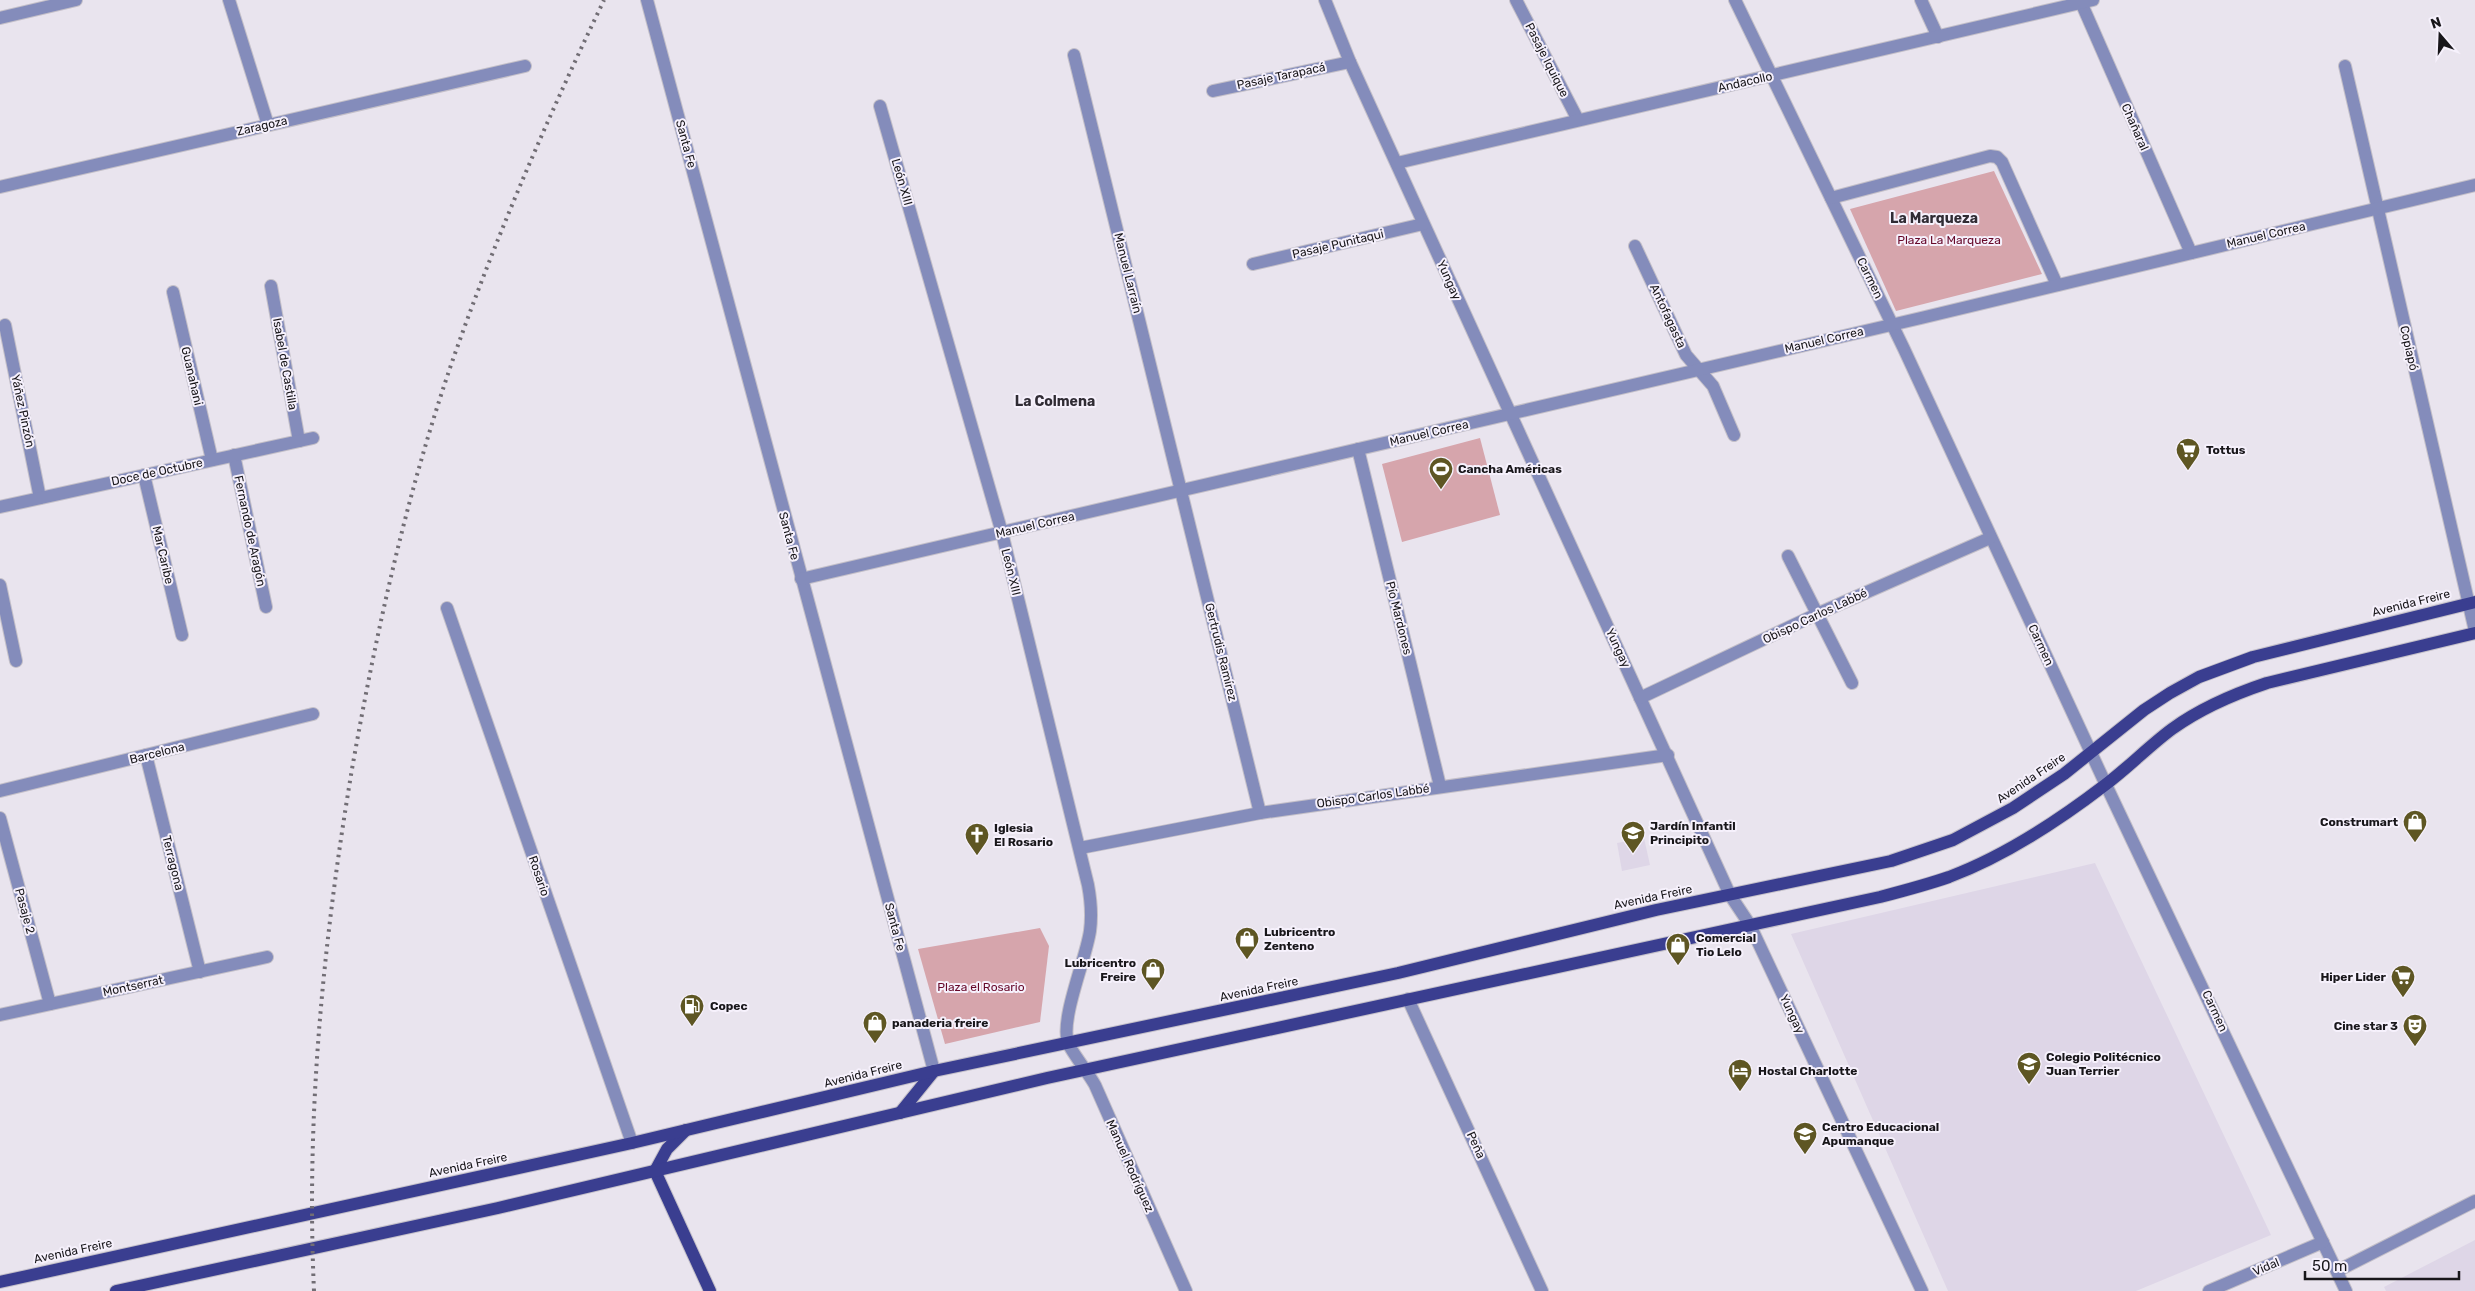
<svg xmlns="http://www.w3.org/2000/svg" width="2475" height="1291" font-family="Rubik,sans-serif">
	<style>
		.built { fill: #ded6e7 }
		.park { fill: #d6a5ac }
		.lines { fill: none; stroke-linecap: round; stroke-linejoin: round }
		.minor-casing { stroke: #c3bfc8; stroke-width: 14 }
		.major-casing { stroke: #c3bfc8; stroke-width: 14 }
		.minor { stroke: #848cbb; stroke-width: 12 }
		.major { stroke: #3a3e90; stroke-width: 12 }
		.rail { stroke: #716d74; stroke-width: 4; stroke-dasharray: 2.5 5; stroke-linecap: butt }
		.labels { text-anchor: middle; stroke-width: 4; stroke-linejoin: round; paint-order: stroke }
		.street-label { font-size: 12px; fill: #18161a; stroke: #f6f1fc }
		.park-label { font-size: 12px; fill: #660829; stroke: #f6f1fc }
		.poi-label { font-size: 12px; font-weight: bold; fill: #18161a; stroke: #f6f1fc; text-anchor: start }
		.neighbourhood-label { font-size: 14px; font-weight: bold; fill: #302c34; stroke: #f6f1fc }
	</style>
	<rect width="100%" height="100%" fill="#e9e4ee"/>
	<!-- built -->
	<g class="built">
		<path d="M1644 838 1650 865 1622 871 1617 843Z"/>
		<path d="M2095 863 2271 1235 2136 1291H1948L1791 934Z"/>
		<path d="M2475 1240V1291H2386L2384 1287Z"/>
	</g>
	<!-- park -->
	<g class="park">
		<path d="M1994 171 2042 274 1896 311 1850 209Z"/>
		<path d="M1480 438 1500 515 1402 542 1382 464Z"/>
		<path d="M1040 928 1049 946 1040 1022 945 1044 918 949Z"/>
	</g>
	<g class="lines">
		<defs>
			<g id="minor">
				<path d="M229 0 268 125"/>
				<path d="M647 0 934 1071"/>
				<path d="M1325 0 1350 62 1730 895 1750 925 1922 1291"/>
				<path d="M1516 0 1578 120"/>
				<path d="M1735 0 1904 349 2106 785 2346 1291"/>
				<path d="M1921 0 1938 37"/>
				<path d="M2080 0 2191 253"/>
				<path d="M0 18 76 0"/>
				<path d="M1074 55 1260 813"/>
				<path d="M2345 66 2475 631"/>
				<path d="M1213 91 1350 62"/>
				<path d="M880 106 1002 533 1088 885C1091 901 1092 916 1090 931 1086 959 1060 1019 1068 1043 1071 1051 1089 1074 1095 1085L1186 1291"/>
				<path d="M1397 163 2093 0"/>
				<path d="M0 187 525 66"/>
				<path d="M1831 198 1990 156 1997 157 2002 162 2057 285"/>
				<path d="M1635 246 1686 355 1713 386 1734 435"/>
				<path d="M1253 264 1423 224"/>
				<path d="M271 286 299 441"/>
				<path d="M173 292 212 460"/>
				<path d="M5 325 40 498"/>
				<path d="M1358 449 1440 786"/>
				<path d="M234 455 266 607"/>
				<path d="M144 475 182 635"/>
				<path d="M0 507 313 438"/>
				<path d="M1788 556 1852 683"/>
				<path d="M801 579 1921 318 2475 185"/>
				<path d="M0 585 16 661"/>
				<path d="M447 608 632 1143"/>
				<path d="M1640 698 1817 614 1990 538"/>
				<path d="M146 755 200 972"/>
				<path d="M0 791 313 714"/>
				<path d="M0 818 50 1004"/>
				<path d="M1080 848 1260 813 1668 755"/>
				<path d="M1408 999 1542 1291"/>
				<path d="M0 1015 267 957"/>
				<path d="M2337 1271 2475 1201"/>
				<path d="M2209 1291 2323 1242"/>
			</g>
			<g id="major">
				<path d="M900 1113 934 1071"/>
				<path d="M655 1171 710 1291"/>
				<path d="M655 1171 667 1149 686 1130"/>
				<path d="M0 1282 632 1143 934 1071 1398 973 1656 910 1891 861 1953 840 2013 808 2064 774 2144 710 2170 693 2199 677 2253 657 2475 602"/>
				<path d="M116 1291 498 1208 1047 1078 1880 897C1903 891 1926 885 1949 877 2005 856 2058 821 2105 785 2129 767 2149 746 2172 729 2201 708 2234 694 2267 683L2475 633"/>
			</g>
		</defs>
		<!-- minor casing -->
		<use href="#minor" class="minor-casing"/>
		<!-- major casing -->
		<use href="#major" class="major-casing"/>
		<!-- minor -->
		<use href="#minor" class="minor"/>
		<!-- major -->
		<use href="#major" class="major"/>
		<!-- rail -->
		<path class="rail" d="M314 1291C306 1116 323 942 352 769 376 633 406 497 451 365 494 241 547 119 604 0"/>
	</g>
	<!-- icons -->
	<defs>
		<symbol id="supermarket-pin" viewBox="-11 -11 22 30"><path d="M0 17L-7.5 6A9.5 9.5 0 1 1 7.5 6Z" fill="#5e5623" stroke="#f6f1fc"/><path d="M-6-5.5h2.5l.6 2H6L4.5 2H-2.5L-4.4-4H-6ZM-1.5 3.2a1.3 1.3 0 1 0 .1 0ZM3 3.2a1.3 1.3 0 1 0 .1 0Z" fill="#fff"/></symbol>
		<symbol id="stadium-pin" viewBox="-11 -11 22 30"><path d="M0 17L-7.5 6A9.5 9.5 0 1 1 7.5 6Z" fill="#5e5623" stroke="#f6f1fc"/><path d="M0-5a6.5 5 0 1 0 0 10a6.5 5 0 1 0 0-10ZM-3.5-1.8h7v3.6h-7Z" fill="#fff"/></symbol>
		<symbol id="shop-pin" viewBox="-11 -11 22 30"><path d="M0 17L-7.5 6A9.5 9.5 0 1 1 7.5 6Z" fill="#5e5623" stroke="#f6f1fc"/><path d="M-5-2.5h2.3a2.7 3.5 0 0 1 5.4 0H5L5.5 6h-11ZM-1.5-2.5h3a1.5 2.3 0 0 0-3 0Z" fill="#fff"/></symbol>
		<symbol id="school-pin" viewBox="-11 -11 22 30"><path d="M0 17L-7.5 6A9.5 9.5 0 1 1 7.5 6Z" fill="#5e5623" stroke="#f6f1fc"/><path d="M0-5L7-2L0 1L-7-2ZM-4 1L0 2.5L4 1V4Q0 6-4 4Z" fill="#fff"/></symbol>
		<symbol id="church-pin" viewBox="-11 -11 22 30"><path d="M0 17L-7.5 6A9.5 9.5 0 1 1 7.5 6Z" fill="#5e5623" stroke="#f6f1fc"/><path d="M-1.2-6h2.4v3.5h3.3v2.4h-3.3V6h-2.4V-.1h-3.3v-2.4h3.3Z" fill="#fff"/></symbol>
		<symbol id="fuel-pin" viewBox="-11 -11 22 30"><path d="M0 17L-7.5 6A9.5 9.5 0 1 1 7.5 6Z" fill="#5e5623" stroke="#f6f1fc"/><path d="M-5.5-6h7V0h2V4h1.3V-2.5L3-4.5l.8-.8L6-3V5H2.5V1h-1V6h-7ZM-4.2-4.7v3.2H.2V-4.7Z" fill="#fff"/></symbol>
		<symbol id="theatre-pin" viewBox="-11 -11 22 30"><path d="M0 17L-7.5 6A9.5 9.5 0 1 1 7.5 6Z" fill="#5e5623" stroke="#f6f1fc"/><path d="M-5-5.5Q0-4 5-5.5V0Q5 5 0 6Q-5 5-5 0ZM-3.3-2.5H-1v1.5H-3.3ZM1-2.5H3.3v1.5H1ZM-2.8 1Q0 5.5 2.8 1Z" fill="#fff"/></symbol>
		<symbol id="hotel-pin" viewBox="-11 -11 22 30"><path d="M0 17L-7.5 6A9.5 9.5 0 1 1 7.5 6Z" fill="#5e5623" stroke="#f6f1fc"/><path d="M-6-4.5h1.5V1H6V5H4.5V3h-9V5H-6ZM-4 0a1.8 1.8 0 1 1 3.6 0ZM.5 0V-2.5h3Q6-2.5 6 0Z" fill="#fff"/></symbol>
	</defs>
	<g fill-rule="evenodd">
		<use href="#supermarket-pin" x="2174" y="436" width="28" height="38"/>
		<use href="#stadium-pin" x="1427" y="455" width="28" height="38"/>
		<use href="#shop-pin" x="2401" y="808" width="28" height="38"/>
		<use href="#school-pin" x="1619" y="819" width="28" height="38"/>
		<use href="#church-pin" x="963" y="821" width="28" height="38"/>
		<use href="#shop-pin" x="1233" y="925" width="28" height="38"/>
		<use href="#shop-pin" x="1664" y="931" width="28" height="38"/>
		<use href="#shop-pin" x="1139" y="956" width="28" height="38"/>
		<use href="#supermarket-pin" x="2389" y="963" width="28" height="38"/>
		<use href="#fuel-pin" x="678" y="992" width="28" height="38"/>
		<use href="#shop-pin" x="861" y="1009" width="28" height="38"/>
		<use href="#theatre-pin" x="2401" y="1012" width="28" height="38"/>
		<use href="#school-pin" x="2015" y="1050" width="28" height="38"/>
		<use href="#hotel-pin" x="1726" y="1057" width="28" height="38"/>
		<use href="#school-pin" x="1791" y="1120" width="28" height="38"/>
	</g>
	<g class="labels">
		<!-- street labels -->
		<g class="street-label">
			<text transform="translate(1547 60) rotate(63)" y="4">Pasaje Iquique</text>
			<text transform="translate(1281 76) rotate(-12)" y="4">Pasaje Tarapacá</text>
			<text transform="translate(1745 82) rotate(-13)" y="4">Andacollo</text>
			<text transform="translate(262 126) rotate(-13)" y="4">Zaragoza</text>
			<text transform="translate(2135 127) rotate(66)" y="4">Chañaral</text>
			<text transform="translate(686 144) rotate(75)" y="4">Santa Fe</text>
			<text transform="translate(902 182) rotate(74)" y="4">León XIII</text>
			<text transform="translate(2266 235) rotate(-13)" y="4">Manuel Correa</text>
			<text transform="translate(1338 244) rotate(-13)" y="4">Pasaje Punitaqui</text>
			<text transform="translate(1128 273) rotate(76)" y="4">Manuel Larraín</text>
			<text transform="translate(1870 278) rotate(64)" y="4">Carmen</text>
			<text transform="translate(1449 280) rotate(66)" y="4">Yungay</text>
			<text transform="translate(1668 316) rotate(65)" y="4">Antofagasta</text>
			<text transform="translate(1824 340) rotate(-13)" y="4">Manuel Correa</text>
			<text transform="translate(2409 348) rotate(77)" y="4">Copiapó</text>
			<text transform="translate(285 364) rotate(80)" y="4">Isabel de Castilla</text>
			<text transform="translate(192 376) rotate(77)" y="4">Guanahani</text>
			<text transform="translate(23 411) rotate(78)" y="4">Yáñez Pinzón</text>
			<text transform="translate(1429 433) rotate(-13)" y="4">Manuel Correa</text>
			<text transform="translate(157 472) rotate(-12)" y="4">Doce de Octubre</text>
			<text transform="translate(1035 525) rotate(-13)" y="4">Manuel Correa</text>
			<text transform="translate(250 531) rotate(78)" y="4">Fernando de Aragón</text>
			<text transform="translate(789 536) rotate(75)" y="4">Santa Fe</text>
			<text transform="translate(163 555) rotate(77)" y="4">Mar Caribe</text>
			<text transform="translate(1011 572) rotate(76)" y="4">León XIII</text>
			<text transform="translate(2411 603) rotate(-14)" y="4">Avenida Freire</text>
			<text transform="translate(1815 616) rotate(-25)" y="4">Obispo Carlos Labbé</text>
			<text transform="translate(1399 618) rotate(76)" y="4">Pío Mardones</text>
			<text transform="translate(2041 645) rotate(65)" y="4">Carmen</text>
			<text transform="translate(1618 648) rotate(65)" y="4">Yungay</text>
			<text transform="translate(1221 652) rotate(76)" y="4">Gertrudis Ramírez</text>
			<text transform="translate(157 753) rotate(-14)" y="4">Barcelona</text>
			<text transform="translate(2031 778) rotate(-34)" y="4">Avenida Freire</text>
			<text transform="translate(1373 796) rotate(-8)" y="4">Obispo Carlos Labbé</text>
			<text transform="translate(173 863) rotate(76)" y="4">Terragona</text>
			<text transform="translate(539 876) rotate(71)" y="4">Rosario</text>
			<text transform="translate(1653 897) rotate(-12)" y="4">Avenida Freire</text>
			<text transform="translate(25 911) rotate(75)" y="4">Pasaje 2</text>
			<text transform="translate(895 927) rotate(75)" y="4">Santa Fe</text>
			<text transform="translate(133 986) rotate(-12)" y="4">Montserrat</text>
			<text transform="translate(1259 989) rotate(-12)" y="4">Avenida Freire</text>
			<text transform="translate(2215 1011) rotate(65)" y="4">Carmen</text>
			<text transform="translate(1792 1014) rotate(65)" y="4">Yungay</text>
			<text transform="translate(863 1074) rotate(-14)" y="4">Avenida Freire</text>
			<text transform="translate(1476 1145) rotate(65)" y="4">Peña</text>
			<text transform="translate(468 1165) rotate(-12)" y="4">Avenida Freire</text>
			<text transform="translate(1130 1166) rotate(66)" y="4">Manuel Rodríguez</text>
			<text transform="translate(73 1251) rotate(-12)" y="4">Avenida Freire</text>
			<text transform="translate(2266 1267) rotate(-23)" y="4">Vidal</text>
		</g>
		<!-- park labels -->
		<g class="park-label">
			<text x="1949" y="244">Plaza La Marqueza</text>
			<text x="981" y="991">Plaza el Rosario</text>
		</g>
		<!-- poi labels -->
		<g class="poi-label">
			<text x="2206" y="454">Tottus</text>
			<text x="1458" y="473">Cancha Américas</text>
			<text x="2398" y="826" text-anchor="end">Construmart</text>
			<text x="1650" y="830">Jardín Infantil<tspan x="1650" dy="14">Principito</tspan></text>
			<text x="994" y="832">Iglesia<tspan x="994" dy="14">El Rosario</tspan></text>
			<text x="1264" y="936">Lubricentro<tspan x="1264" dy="14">Zenteno</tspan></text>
			<text x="1696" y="942">Comercial<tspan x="1696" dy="14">Tio Lelo</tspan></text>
			<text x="1136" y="967" text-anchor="end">Lubricentro<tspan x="1136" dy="14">Freire</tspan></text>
			<text x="2386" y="981" text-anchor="end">Hiper Lider</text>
			<text x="710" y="1010">Copec</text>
			<text x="892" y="1027">panaderia freire</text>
			<text x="2398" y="1030" text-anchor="end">Cine star 3</text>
			<text x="2046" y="1061">Colegio Politécnico<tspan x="2046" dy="14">Juan Terrier</tspan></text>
			<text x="1758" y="1075">Hostal Charlotte</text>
			<text x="1822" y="1131">Centro Educacional<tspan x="1822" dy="14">Apumanque</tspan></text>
		</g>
		<!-- neighbourhood labels -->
		<g class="neighbourhood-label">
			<text x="1934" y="223">La Marqueza</text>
			<text x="1055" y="406">La Colmena</text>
		</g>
	</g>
	<!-- north arrow -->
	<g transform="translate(2440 35) rotate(341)" stroke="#f6f1fc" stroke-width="4" paint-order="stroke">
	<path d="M0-4L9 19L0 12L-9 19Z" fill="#18161a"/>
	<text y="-8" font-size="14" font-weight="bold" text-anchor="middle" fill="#18161a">N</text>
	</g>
	<!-- scale -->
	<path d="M2305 1271v8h154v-8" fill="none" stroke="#18161a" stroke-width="2.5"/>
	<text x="2312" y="1271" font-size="15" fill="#18161a" stroke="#f6f1fc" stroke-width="4" paint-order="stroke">50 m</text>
</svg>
